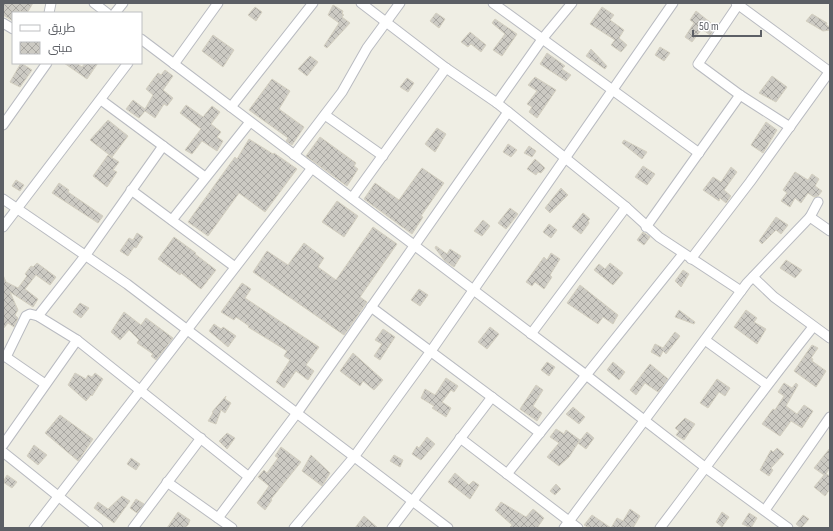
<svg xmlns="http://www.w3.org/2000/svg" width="833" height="531" font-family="'Sofia Sans Condensed',Cairo,sans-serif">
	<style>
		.building { fill: url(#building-cross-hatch); stroke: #d4d0c1 }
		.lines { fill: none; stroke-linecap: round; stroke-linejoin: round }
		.minor-casing { stroke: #b9bbc1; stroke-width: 11 }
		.minor { stroke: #fff; stroke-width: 9 }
	</style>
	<defs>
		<pattern id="building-cross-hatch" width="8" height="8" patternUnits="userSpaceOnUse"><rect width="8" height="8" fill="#cccac3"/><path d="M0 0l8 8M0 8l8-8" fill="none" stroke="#a9a7a2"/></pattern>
	</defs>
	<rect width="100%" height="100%" fill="#efeee4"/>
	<!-- building -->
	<g class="building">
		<path d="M3 3H33L27 13 20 11 19 13H13V21L3 15Z"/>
		<path d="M333 5 343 11 342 14 344 15 342 17 350 23 327 48 324 46 339 23 328 15Z"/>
		<path d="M255 7 262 12 256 21 248 15Z"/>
		<path d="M602 7 614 15 610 20 624 30 619 38 627 45 621 52 611 45 615 40 590 24Z"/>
		<path d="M696 11 716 27 710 35 702 29 692 42 685 37 694 23 690 20Z"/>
		<path d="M436 13 445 19 439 28 430 21Z"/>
		<path d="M812 14 827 23 826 25 830 27V30L823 31 806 21Z"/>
		<path d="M495 19 517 34 502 56 493 50 505 34 492 23Z"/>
		<path d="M470 32 486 45 481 52 471 44 468 47 461 42Z"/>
		<path d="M213 35 234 50 223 67 202 51Z"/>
		<path d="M660 47 670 53 664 61 655 55Z"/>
		<path d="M591 49 607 66 605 69 586 56Z"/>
		<path d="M547 53 565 66 562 69 571 75 566 81 540 64Z"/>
		<path d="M310 56 318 62 307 76 298 69Z"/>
		<path d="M21 63 32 70 20 87 10 82Z"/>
		<path d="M64 63H76L82 67 85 63H98L87 79Z"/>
		<path d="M165 70 173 76 163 90 173 98 167 106 164 104 155 118 145 111 139 118 126 109 133 100 145 109 153 95 146 89 158 73 161 75Z"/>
		<path d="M772 76 787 87 776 102 759 93Z"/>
		<path d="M535 77 556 90 537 118 529 112 532 107 527 104 537 91 528 85Z"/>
		<path d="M407 78 414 83 408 92 400 87Z"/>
		<path d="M272 79 290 91 279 109 304 127 292 145 286 141 288 138 249 110Z"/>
		<path d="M186 105 203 117 212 106 220 112 211 124 221 132 217 137 223 141 217 151 202 141 192 154 185 150 201 129 180 113Z"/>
		<path d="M108 120 128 136 112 157 90 140Z"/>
		<path d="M766 122 777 130 763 153 751 145Z"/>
		<path d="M437 128 446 134 435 152 425 144Z"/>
		<path d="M320 137 356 163 354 166 358 169 347 186 306 156Z"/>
		<path d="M249 139 273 154 274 153 297 169 265 212 239 193 208 236 188 222 235 157 237 159Z"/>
		<path d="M624 140 647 152 642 159 622 143Z"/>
		<path d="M508 144 517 150 511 157 503 152Z"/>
		<path d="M529 146 536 151 532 157 524 153Z"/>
		<path d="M108 155 119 162 113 170 117 172 107 187 93 176Z"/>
		<path d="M535 159 545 168 541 173 538 172 536 175 527 169Z"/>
		<path d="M643 166 655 174 647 185 635 177Z"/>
		<path d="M731 167 737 172 724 190 731 196 726 203 720 198 719 201 703 190 713 177 721 182Z"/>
		<path d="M422 168 444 183 421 216 423 217 412 234 364 199 375 183 399 200Z"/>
		<path d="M795 172 808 180 812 174 819 179 815 186 822 191 818 196 814 197 808 193 801 203 795 198 790 207 781 201 787 193 783 190Z"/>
		<path d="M16 180 24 185 20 191 12 186Z"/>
		<path d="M59 183 69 190 68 192 103 216 98 223 52 193Z"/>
		<path d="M561 188 568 195 550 213 545 208Z"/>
		<path d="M337 201 358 216 344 237 322 222Z"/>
		<path d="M510 208 518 214 506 229 498 223Z"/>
		<path d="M583 213 590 219 588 221 589 223 581 234 572 227Z"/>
		<path d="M776 217 788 225 781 234 776 230 762 244 759 241Z"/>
		<path d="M483 220 490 226 482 236 474 231Z"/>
		<path d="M549 224 557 230 551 238 543 232Z"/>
		<path d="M373 227 397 244 360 297 367 302 344 335 253 272 267 251 288 265 304 243 324 258 318 267 336 280Z"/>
		<path d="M643 232 650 237 644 245 637 240Z"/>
		<path d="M137 233 143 237 136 248 134 247 128 256 120 251 129 238 133 240Z"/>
		<path d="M174 237 196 253 195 254 216 270 201 289 181 273 180 275 158 259Z"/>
		<path d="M436 246 447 254 450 249 461 256 454 267 445 261 435 248Z"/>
		<path d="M551 253 560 259 550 275 552 277 544 289 535 282 532 286 526 282 544 257 547 260Z"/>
		<path d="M786 260 802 270 795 278 780 268Z"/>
		<path d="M37 263 56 277 50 285 36 275 25 289 38 299 33 307 10 292 18 310 15 315 18 318 14 327 8 323 3 329V275L6 282 18 288 27 276 25 274 31 266 33 267Z"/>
		<path d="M610 263 623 273 613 285 594 270 599 264 605 269Z"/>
		<path d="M683 270 689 274 681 287 675 281Z"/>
		<path d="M242 283 251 289 245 298 319 347 306 365 314 371 308 380 296 371 284 388 276 382 290 360 284 356 287 351 248 327 249 326 236 317 234 320 221 312Z"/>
		<path d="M580 285 618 315 613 324 603 317 598 324 567 303Z"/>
		<path d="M419 289 428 295 420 306 411 300Z"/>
		<path d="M80 303 89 308 81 318 73 312Z"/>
		<path d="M679 310 695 322 694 324 675 317Z"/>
		<path d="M746 310 757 318 754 322 766 329 757 344 734 327Z"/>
		<path d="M124 312 141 325 146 318 173 338 156 360 151 356 153 354 137 343 139 340 129 330 120 340 111 332Z"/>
		<path d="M214 324 221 329 223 327 236 336 228 347 209 331Z"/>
		<path d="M490 327 499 334 487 349 478 342Z"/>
		<path d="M383 329 395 337 380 360 374 356 382 344 375 340Z"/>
		<path d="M675 332 680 336 666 354 663 351 660 357 651 352 655 344 663 348Z"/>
		<path d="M812 345 818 348 811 358 813 359 812 361 826 371 816 387 794 371Z"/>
		<path d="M353 353 383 380 374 390 363 381 360 386 340 371Z"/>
		<path d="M547 362 555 367 549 376 541 370Z"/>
		<path d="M613 362 625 372 619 380 607 370Z"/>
		<path d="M650 364 668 379 658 392 645 383 636 395 630 390Z"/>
		<path d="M75 373 86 379 88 375 92 377 95 373 103 379 92 396 91 395 86 401 68 385Z"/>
		<path d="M446 378 458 386 454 392 451 390 442 402 451 408 446 417 432 408 434 406 421 398 425 389 435 395Z"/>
		<path d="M717 379 730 388 725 396 719 392 708 408 700 403Z"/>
		<path d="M784 383 792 388 796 383 798 385 786 406 797 414 804 405 813 411 802 428 791 421 780 436 762 424 773 409 775 410 784 396 778 392Z"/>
		<path d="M536 385 543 390 533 406 542 413 537 421 520 409Z"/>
		<path d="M226 396 225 399 231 403 225 413 221 410 216 424 208 421 213 413 212 412Z"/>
		<path d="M573 407 585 417 579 424 566 414Z"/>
		<path d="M60 415 93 439 78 461 45 433Z"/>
		<path d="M685 418 695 424 684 440 676 435 679 431 675 428Z"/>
		<path d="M556 429 564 434 566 430 580 440 569 457 559 466 547 457 559 443 550 437Z"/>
		<path d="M587 432 594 438 586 449 578 443Z"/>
		<path d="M227 433 235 438 227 449 219 441Z"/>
		<path d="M427 437 435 444 421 460 412 454 417 446 419 448Z"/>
		<path d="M34 445 47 455 38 465 27 456Z"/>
		<path d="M281 447 301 462 271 499 272 500 265 510 257 503 269 486 258 477 264 470 267 473 278 458 275 456Z"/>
		<path d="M777 448 784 454 771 468 773 470 769 476 760 470 771 450 773 452Z"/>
		<path d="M830 448V468L826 474 830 476V489L825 496 814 487 824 475 814 468Z"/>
		<path d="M311 455 330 473 322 486 302 471Z"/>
		<path d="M394 455 403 460 400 467 390 461Z"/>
		<path d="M131 458 140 464 136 470 127 464Z"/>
		<path d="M455 473 469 485 473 481 479 485 470 499 448 482Z"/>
		<path d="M7 475 17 482 12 488 3 482Z"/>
		<path d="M556 484 561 489 555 495 550 491Z"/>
		<path d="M122 496 130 501 114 523 94 508 98 502 108 509Z"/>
		<path d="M136 499 144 504 137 513 130 508Z"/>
		<path d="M501 502 526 517 533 509 544 518 537 528H509L512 525 495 510Z"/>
		<path d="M630 509 640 516 633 528H589L584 525 592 515 611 528 617 518 623 521Z"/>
		<path d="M178 512 190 520 188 525 184 528H167Z"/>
		<path d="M722 512 729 517 722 527 716 522Z"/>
		<path d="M749 513 757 518 751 528 742 524Z"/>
		<path d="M803 515 809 519 801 528 796 524Z"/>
		<path d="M364 516 378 528H355Z"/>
	</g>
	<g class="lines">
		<defs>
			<g id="minor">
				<path d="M94 3 107 13"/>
				<path d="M361 3 446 68 497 103 626 207 531 334"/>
				<path d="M493 3 699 153"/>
				<path d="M736 3 830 72"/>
				<path d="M741 3 738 5 698 64 740 95 790 127"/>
				<path d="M49 13 51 3"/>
				<path d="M115 13 123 3"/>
				<path d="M3 23 13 29"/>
				<path d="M141 39 586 375 706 468 788 528"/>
				<path d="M174 64 218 3"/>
				<path d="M101 100 205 177"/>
				<path d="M497 103 543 38 572 3"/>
				<path d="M231 107 313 3"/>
				<path d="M325 115 383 156"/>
				<path d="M3 125 47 63"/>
				<path d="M294 155 342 92 367 48 400 3"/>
				<path d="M131 190 235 267"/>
				<path d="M352 198 446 68"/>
				<path d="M3 199 127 284 448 528"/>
				<path d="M626 207 659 237 741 291"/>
				<path d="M810 217 830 231"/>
				<path d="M172 220 250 122"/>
				<path d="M3 227 128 63"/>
				<path d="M646 227 740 95"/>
				<path d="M691 259 750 182 830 71"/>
				<path d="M753 277 774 297 830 338"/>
				<path d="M371 307 540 433"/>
				<path d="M38 316 85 256 163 146"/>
				<path d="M705 340 767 385"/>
				<path d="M3 355 45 384"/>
				<path d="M6 357 26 316 30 314 38 316 77 340 249 477"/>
				<path d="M460 438 578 528"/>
				<path d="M3 445 77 340"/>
				<path d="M3 452 98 528"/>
				<path d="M507 474 683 254"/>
				<path d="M167 482 232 528"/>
				<path d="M765 510 830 417"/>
				<path d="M218 518 297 413 508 112"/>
				<path d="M34 528 312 168"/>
				<path d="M133 528 201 438"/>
				<path d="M294 528 354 457 431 351 673 3"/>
				<path d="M392 528 492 397"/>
				<path d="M564 528 747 283 810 217 818 202"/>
				<path d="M660 528C711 461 760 393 813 327"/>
			</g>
		</defs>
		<!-- minor casing -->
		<use href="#minor" class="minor-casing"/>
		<!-- minor -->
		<use href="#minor" class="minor"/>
	</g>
	<!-- border -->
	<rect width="833" height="531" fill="none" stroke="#5c5f65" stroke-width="8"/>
	<!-- legend -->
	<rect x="12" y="12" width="130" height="52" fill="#ffffff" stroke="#bebfc1"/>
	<rect x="20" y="25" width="20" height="6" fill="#ffffff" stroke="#bebfc1"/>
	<text x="48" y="32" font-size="12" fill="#5c5f65">طريق</text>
	<rect x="20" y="42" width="20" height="12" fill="url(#building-cross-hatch)" stroke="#bebfc1"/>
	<text x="48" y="52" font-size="12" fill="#5c5f65">مبنى</text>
	<!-- scale -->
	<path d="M693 30v6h68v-6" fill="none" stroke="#5c5f65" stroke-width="2"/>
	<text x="699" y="30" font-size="12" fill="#5c5f65" stroke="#ffffff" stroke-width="3" paint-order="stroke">50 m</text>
</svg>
